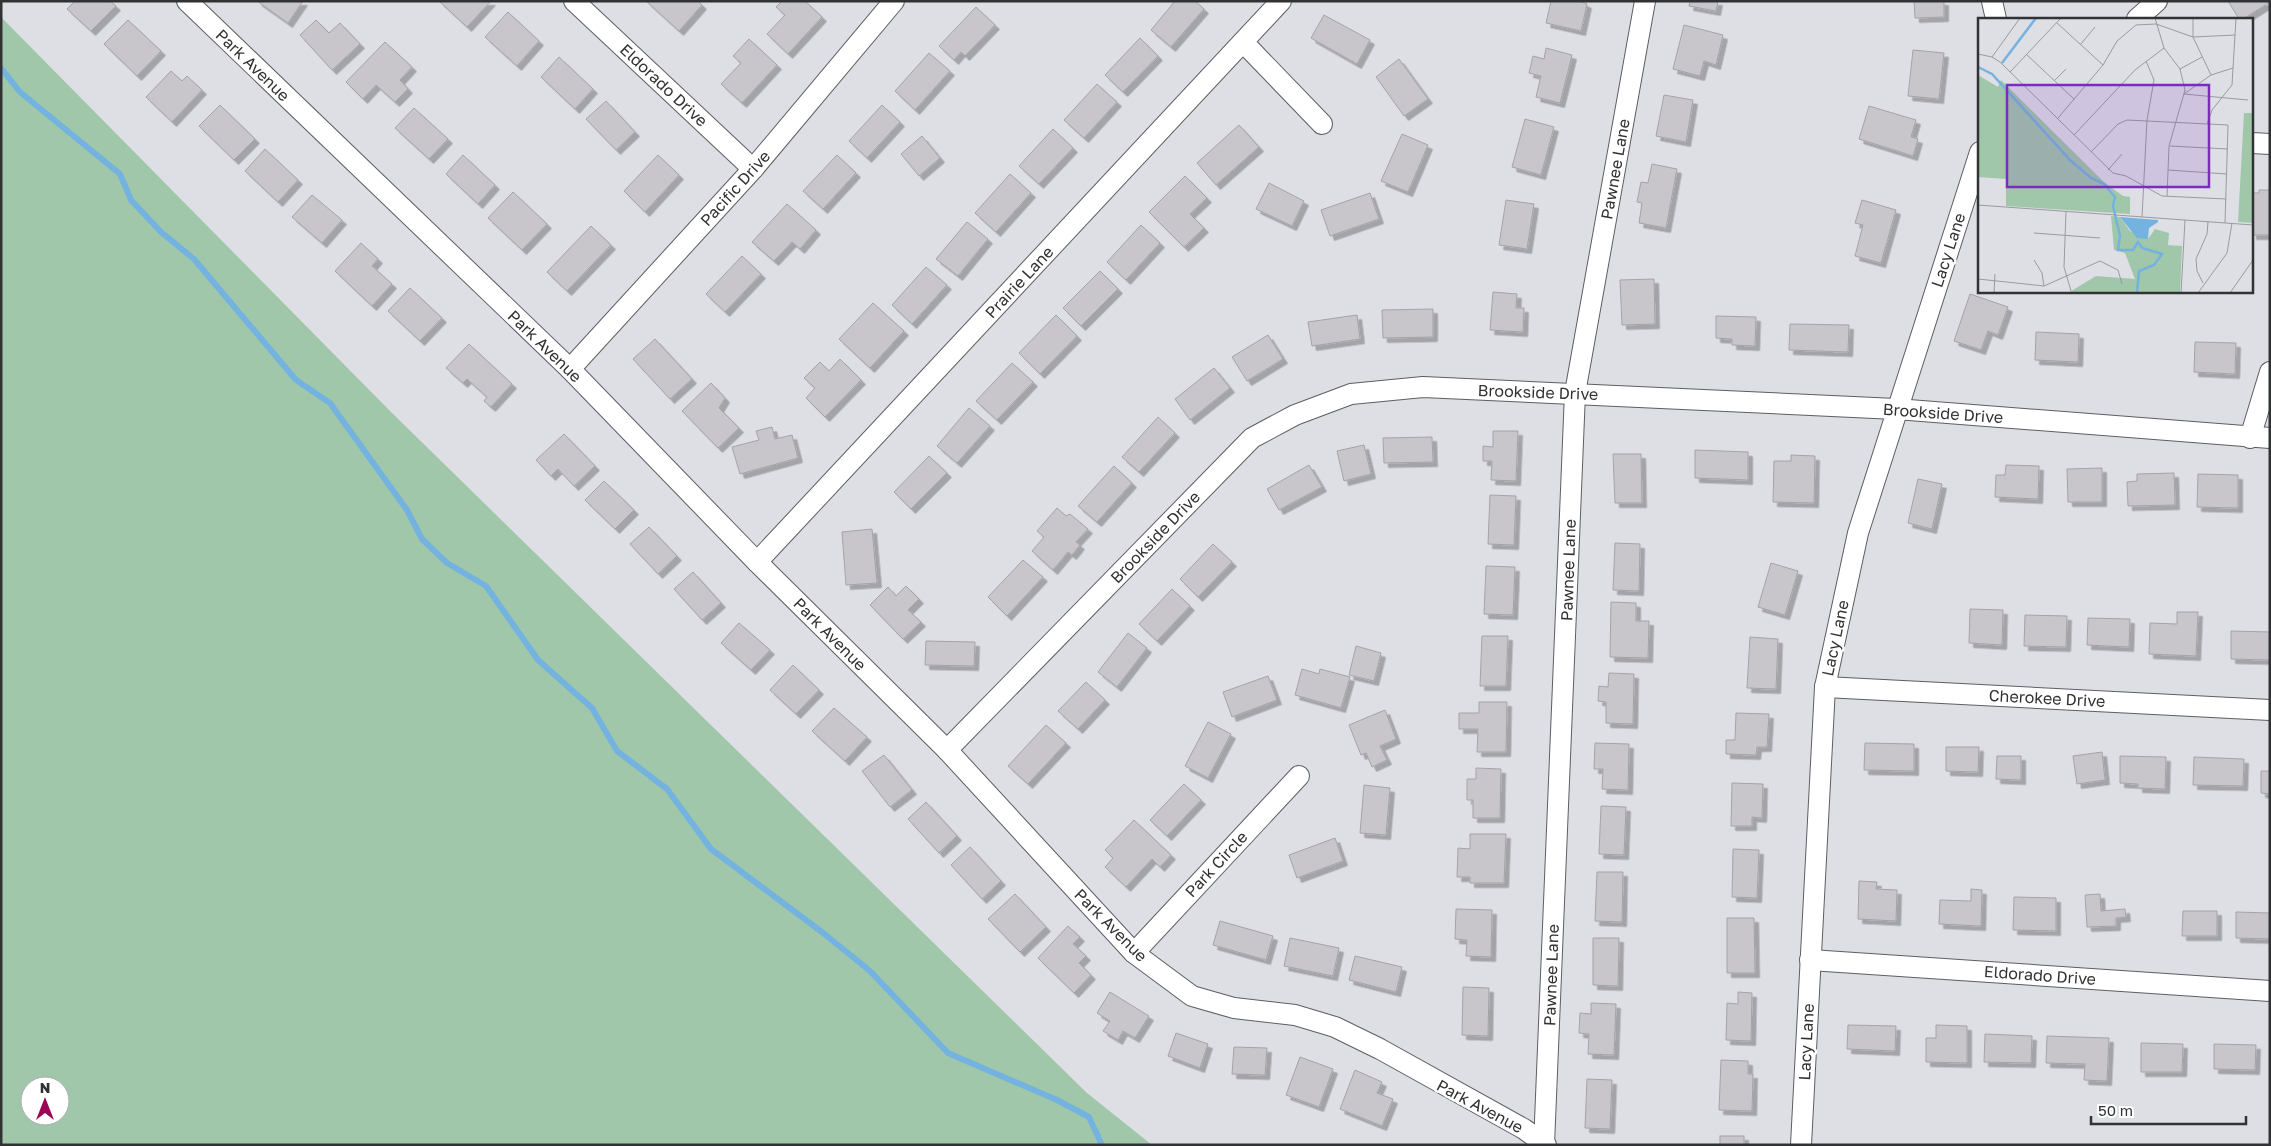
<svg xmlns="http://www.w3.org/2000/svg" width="2271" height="1146" font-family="'Golos Text',sans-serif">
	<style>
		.green { fill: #a1c7aa; fill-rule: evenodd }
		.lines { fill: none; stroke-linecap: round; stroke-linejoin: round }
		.stream { stroke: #74b3df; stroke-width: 6 }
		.building { fill: #c8c5cb; stroke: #a5a2a8; filter: url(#shadow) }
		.minor-casing { stroke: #5d5e63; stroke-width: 22 }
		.minor { stroke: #fff; stroke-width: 20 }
		.labels { text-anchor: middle; stroke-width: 5; stroke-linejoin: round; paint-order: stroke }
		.street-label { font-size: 16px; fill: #313234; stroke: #fff }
		.inset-river { fill: none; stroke: #74b3df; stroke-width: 2.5 }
		.inset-road { fill: none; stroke: #999a9e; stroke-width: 1 }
		.view { fill: #7b2cbf; fill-opacity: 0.15; stroke: #7b2cbf; stroke-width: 2.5 }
		.inset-edge { fill: none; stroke: #313234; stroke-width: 2.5 }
	</style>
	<defs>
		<filter id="shadow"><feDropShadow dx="4.5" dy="4.5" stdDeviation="0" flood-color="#0004"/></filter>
	</defs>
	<rect width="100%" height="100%" fill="#dedfe5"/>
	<!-- green -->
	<path class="green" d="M1 17 391 412 1087 1093 1152 1145H1ZM30 1086H60V1116H30Z"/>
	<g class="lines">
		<!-- stream -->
		<path class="stream" d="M1 68 20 92 120 174 131 200 161 232 194 259 296 380 330 403 407 510 422 539 447 563 486 586 538 660 592 708 617 751 667 789 711 849 822 932 870 971 948 1053 1057 1100 1089 1117 1102 1145"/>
	</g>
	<!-- building -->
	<g class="building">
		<path d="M75 1H110L116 6 91 31 67 9Z"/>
		<path d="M257 1H303L288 23Z"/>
		<path d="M439 1H491L467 27Z"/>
		<path d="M646 1H698L702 5 679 31Z"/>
		<path d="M782 1H805L822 17 788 54 767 34 785 15 776 7Z"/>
		<path d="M1175 1H1195L1204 9 1171 47 1151 30Z"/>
		<path d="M1551 1H1580L1587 4 1581 31 1546 23Z"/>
		<path d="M1690 1H1718L1716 11 1689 6Z"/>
		<path d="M1914 1H1944V17L1915 18Z"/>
		<path d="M2228 1H2270V2L2243 19H2239Z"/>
		<path d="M976 7 995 25 965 56 961 52 954 60 939 46Z"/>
		<path d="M508 12 539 41 517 66 485 37Z"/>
		<path d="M1324 15 1370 40 1357 64 1311 38Z"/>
		<path d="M128 20 161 51 137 76 104 44Z"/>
		<path d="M316 20 329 33 340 23 360 44 332 70 300 35Z"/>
		<path d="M1684 25 1723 35 1716 65 1704 61 1700 76 1673 69Z"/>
		<path d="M1140 38 1158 56 1123 92 1105 75Z"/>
		<path d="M749 39 777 65 742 103 721 84 741 63 733 56Z"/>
		<path d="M385 42 412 67 400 80 408 89 395 102 376 85 363 99 346 82Z"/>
		<path d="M1546 48 1572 55 1560 103 1536 97 1541 76 1529 73 1533 56 1544 59Z"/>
		<path d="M1913 50 1944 53 1939 99 1908 96Z"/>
		<path d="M929 53 950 71 915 110 895 91Z"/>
		<path d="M559 57 593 89 575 109 541 77Z"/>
		<path d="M1399 59 1428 99 1404 116 1376 77Z"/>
		<path d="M171 71 182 81 187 76 202 90 172 122 146 97Z"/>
		<path d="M1097 84 1117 102 1084 138 1064 120Z"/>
		<path d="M1664 95 1693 100 1686 142 1656 136Z"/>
		<path d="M606 101 635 132 616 150 586 119Z"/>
		<path d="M220 105 255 139 234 160 199 126Z"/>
		<path d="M882 105 900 122 867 158 849 141Z"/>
		<path d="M1869 106 1916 120 1911 137 1918 139 1913 156 1859 139Z"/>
		<path d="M414 108 448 139 429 159 395 128Z"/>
		<path d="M1525 119 1554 127 1541 175 1512 167Z"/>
		<path d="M1239 125 1259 147 1216 185 1197 163Z"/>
		<path d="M1053 129 1073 148 1039 184 1019 166Z"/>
		<path d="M1402 134 1428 145 1408 192 1381 181Z"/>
		<path d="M922 136 940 158 919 176 901 154Z"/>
		<path d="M265 149 298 180 278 202 245 171Z"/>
		<path d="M463 155 495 185 478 204 446 174Z"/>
		<path d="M658 155 679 175 645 212 624 191Z"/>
		<path d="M837 155 856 173 823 209 803 191Z"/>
		<path d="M1652 164 1677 169 1666 228 1639 223 1642 203 1637 202 1641 182 1648 183Z"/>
		<path d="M1010 174 1031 193 996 232 975 213Z"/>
		<path d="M1185 176 1207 198 1190 214 1204 228 1184 247 1149 212Z"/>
		<path d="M1269 183 1304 201 1292 226 1256 209Z"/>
		<path d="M2259 190H2270V235H2252V193H2259Z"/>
		<path d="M513 192 547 224 522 250 488 218Z"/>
		<path d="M1370 193 1379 219 1330 236 1321 210Z"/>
		<path d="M312 195 342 220 322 243 292 217Z"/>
		<path d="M1506 200 1534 204 1527 249 1499 245Z"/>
		<path d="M1862 200 1896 210 1881 263 1855 256 1863 225 1855 223Z"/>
		<path d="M787 204 816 230 800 249 792 242 774 261 752 242Z"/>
		<path d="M967 222 988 239 958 276 936 259Z"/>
		<path d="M1141 225 1160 243 1126 280 1107 262Z"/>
		<path d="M591 226 611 245 567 291 547 272Z"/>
		<path d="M361 243 378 259 372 266 392 284 372 306 335 271Z"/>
		<path d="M742 256 761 274 725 312 706 294Z"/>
		<path d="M926 267 947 285 912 324 892 305Z"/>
		<path d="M1100 271 1118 289 1081 326 1063 308Z"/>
		<path d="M1654 279 1655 324 1622 325 1620 280Z"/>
		<path d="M410 288 442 318 420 341 388 311Z"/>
		<path d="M1493 292 1517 294 1516 308H1524L1523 332 1490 330Z"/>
		<path d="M1970 294 2008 307 1998 335 1988 331 1981 350 1954 341Z"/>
		<path d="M873 303 904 331 870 368 839 339Z"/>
		<path d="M1433 309V337L1383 338 1382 310Z"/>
		<path d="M1056 315 1077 336 1040 374 1019 353Z"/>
		<path d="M1357 315 1360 339 1312 346 1308 322Z"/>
		<path d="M1716 316 1756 317 1755 346 1732 345V339L1716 338Z"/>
		<path d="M1790 324 1849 325 1848 352 1789 350Z"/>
		<path d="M2036 332 2079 334 2078 362 2035 360Z"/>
		<path d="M1268 335 1283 359 1247 381 1232 357Z"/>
		<path d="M655 339 692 379 670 399 633 359Z"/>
		<path d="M2195 342 2236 343 2235 374 2194 372Z"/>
		<path d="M469 344 512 384 491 407 484 401 487 397 467 379 463 383 446 368Z"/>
		<path d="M840 359 861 380 825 417 806 398 815 388 804 378 820 362 829 371Z"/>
		<path d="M1012 363 1033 382 997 420 976 401Z"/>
		<path d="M1214 368 1230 388 1190 420 1175 399Z"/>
		<path d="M711 383 725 398 719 408 739 428 718 448 682 411Z"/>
		<path d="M969 408 990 426 957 463 937 446Z"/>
		<path d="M1158 417 1175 433 1139 472 1122 457Z"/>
		<path d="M772 427 775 439 792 435 798 458 740 474 732 447 759 440 756 431Z"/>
		<path d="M1493 431H1518L1516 481 1491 480 1492 461H1483V446L1493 447Z"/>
		<path d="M564 434 595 466 574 486 558 469 551 476 536 460Z"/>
		<path d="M1432 437 1433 462 1384 463 1383 438Z"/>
		<path d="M1364 445 1371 474 1344 481 1337 451Z"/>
		<path d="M1695 450 1748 452V480L1695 478Z"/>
		<path d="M1613 454H1641L1642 503H1615Z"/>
		<path d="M1791 455 1815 456 1814 503 1773 502 1774 461H1791Z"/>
		<path d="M929 456 947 473 911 509 894 492Z"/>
		<path d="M1309 465 1322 487 1279 510 1267 489Z"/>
		<path d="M2006 465 2039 466 2038 499 1995 497 1996 475H2005Z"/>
		<path d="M1114 466 1132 483 1097 522 1078 506Z"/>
		<path d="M2102 468V502H2068L2067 469Z"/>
		<path d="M2174 473 2175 505 2128 506 2127 482 2137 481V474Z"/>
		<path d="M2198 474 2238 475V508L2197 507Z"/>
		<path d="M1918 479 1942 484 1932 529 1908 523Z"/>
		<path d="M604 481 634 510 615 529 585 500Z"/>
		<path d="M1490 495 1516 496 1514 545 1488 544Z"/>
		<path d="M1057 508 1066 516 1070 514 1088 529 1076 542 1080 545 1072 555 1068 552 1053 570 1032 551 1044 537 1037 531Z"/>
		<path d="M649 527 677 556 658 574 630 544Z"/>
		<path d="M872 529 877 583 846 585 842 532Z"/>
		<path d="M1615 543 1640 544 1639 591 1613 590Z"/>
		<path d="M1213 544 1232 562 1198 597 1180 579Z"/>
		<path d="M1023 560 1043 577 1007 616 988 597Z"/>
		<path d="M1771 563 1798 571 1785 615 1758 607Z"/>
		<path d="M1486 566 1515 567 1513 615 1484 614Z"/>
		<path d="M693 572 721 603 702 620 674 589Z"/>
		<path d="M906 586 919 599 908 610 921 622 903 639 870 605 888 587 896 596Z"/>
		<path d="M1172 589 1190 606 1157 641 1139 624Z"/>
		<path d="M1611 602 1636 603V621H1649L1648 658 1610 657Z"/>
		<path d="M1970 609 2003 610 2002 645 1969 643Z"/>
		<path d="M2177 612H2198L2196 656 2149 654 2150 623 2177 624Z"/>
		<path d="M2025 615 2067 616 2066 647 2024 646Z"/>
		<path d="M2088 618 2130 619 2129 647 2087 645Z"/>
		<path d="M739 623 770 650 751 670 721 643Z"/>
		<path d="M2231 631 2270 632V660L2231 659Z"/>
		<path d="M1128 633 1147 648 1117 687 1098 672Z"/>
		<path d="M1482 636H1508L1506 686H1480Z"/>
		<path d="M1750 637 1778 639 1776 689 1747 688Z"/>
		<path d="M926 641 975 642 974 666 925 665Z"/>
		<path d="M1356 646 1381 653 1374 681 1349 675Z"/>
		<path d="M793 665 819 690 796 714 770 690Z"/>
		<path d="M1302 669 1319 674 1320 669 1350 677 1341 708 1295 695Z"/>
		<path d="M1609 673 1634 674 1633 724 1606 723V702L1598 701 1599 686 1608 687Z"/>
		<path d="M1268 676 1277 700 1232 717 1223 692Z"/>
		<path d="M1086 682 1105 700 1078 729 1058 711Z"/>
		<path d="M1479 702H1507L1506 752H1477L1478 729H1459V713H1479Z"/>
		<path d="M834 708 867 737 845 761 812 731Z"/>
		<path d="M1385 710 1396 739 1380 746 1387 760 1372 767 1366 753 1361 755 1349 725Z"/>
		<path d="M1736 713 1769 714 1767 747H1757L1756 755 1726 754V740H1735Z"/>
		<path d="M1208 722 1231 734 1208 778 1185 766Z"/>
		<path d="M1046 725 1066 743 1028 784 1008 766Z"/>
		<path d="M1595 743 1629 744 1628 790 1602 789 1603 769H1594Z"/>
		<path d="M1865 743 1914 744V771L1864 770Z"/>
		<path d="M1946 747H1979L1978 772 1946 771Z"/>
		<path d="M2102 752 2105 780 2077 784 2073 756Z"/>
		<path d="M884 755 912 790 890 807 862 771Z"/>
		<path d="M1997 756H2021V780L1996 779Z"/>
		<path d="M2120 756 2166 757 2165 789 2138 788V784L2120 783Z"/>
		<path d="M2194 757 2244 759 2243 786 2193 785Z"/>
		<path d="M1476 768 1501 769 1500 818H1473V800H1467V779H1476Z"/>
		<path d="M2261 771H2270V794L2261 793Z"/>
		<path d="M1732 783 1763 784 1762 818 1752 817V826H1731Z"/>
		<path d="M1184 784 1201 800 1167 836 1150 820Z"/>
		<path d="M1364 785 1390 788 1386 835 1360 833Z"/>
		<path d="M926 802 957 836 939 853 908 819Z"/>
		<path d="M1601 806 1626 807 1624 855 1599 854Z"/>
		<path d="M1134 820 1171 855 1160 867 1152 859 1126 887 1105 867 1113 858 1105 850Z"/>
		<path d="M1470 834H1506L1504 883H1470V877H1457L1458 848 1470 849Z"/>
		<path d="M1335 838 1343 861 1297 878 1289 855Z"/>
		<path d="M970 847 1001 881 982 899 951 865Z"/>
		<path d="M1733 849 1759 850 1757 898 1732 897Z"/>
		<path d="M1597 872H1623L1622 922 1595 921Z"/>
		<path d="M1859 881 1877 882 1876 889 1897 890 1896 921 1858 919Z"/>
		<path d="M1971 889 1982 890 1981 926 1939 924 1940 900 1971 901Z"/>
		<path d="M1015 894 1046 927 1020 952 988 919Z"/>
		<path d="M2100 894 2101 911 2125 909 2126 917 2116 918V926L2087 927 2085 895Z"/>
		<path d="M2014 897 2056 898V931L2013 930Z"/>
		<path d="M1456 909 1492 910 1491 957 1466 956 1467 940 1455 939Z"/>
		<path d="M2183 911H2217V936H2182Z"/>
		<path d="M2236 912 2270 913V939L2236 938Z"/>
		<path d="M1727 918H1754L1755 973H1727Z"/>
		<path d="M1220 921 1273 936 1266 960 1213 945Z"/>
		<path d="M1068 926 1080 937 1073 944 1086 956 1079 963 1091 975 1074 993 1038 958Z"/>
		<path d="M1290 938 1339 948 1333 976 1284 966Z"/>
		<path d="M1593 938H1619L1618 986 1593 985Z"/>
		<path d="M1355 956 1402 967 1396 992 1349 980Z"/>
		<path d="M1463 987 1489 988 1488 1036 1462 1035Z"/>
		<path d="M1110 992 1149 1016 1135 1038 1123 1031 1118 1040 1103 1031 1110 1021 1097 1013Z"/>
		<path d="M1738 992 1752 993 1751 1041 1726 1040 1727 1003 1738 1004Z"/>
		<path d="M1591 1003 1616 1004 1614 1055 1588 1054 1589 1034 1579 1033 1580 1013 1591 1014Z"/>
		<path d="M1848 1025 1896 1026 1895 1051 1847 1049Z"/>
		<path d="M1936 1025 1967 1026V1063L1926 1062V1038H1936Z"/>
		<path d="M1176 1033 1208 1044 1200 1068 1168 1056Z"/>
		<path d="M1985 1034 2032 1036 2031 1063 1984 1062Z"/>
		<path d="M2047 1036 2109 1038 2107 1081 2084 1080 2085 1064 2046 1063Z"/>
		<path d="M2141 1043 2183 1044 2182 1072H2141Z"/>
		<path d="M2214 1044 2256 1045 2255 1070 2214 1069Z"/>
		<path d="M1234 1047 1267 1048 1265 1075 1232 1074Z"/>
		<path d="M1300 1057 1333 1069 1319 1107 1286 1095Z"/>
		<path d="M1721 1060 1748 1061V1074H1753L1752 1111 1719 1110Z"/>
		<path d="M1355 1070 1382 1082 1377 1093 1393 1099 1382 1126 1340 1109Z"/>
		<path d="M1587 1079 1612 1080 1610 1129 1585 1128Z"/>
		<rect x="1720" y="1136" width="24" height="9"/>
	</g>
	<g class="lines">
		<defs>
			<g id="minor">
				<path d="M187 1 570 369 757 562 947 750 1134 953 1192 996 1234 1008 1295 1015 1335 1027 1380 1049 1524 1129 1546 1145"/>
				<path d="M574 1 753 169"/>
				<path d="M1992 1 1996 19"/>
				<path d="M2137 19 2157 1"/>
				<path d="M1243 42 1322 124"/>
				<path d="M2252 143 2270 144"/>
				<path d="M570 369 753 169 894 1"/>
				<path d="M2250 438 2270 372"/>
				<path d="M757 562 1281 1"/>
				<path d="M1825 687 2270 710"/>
				<path d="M947 750 1252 438 1295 415 1351 394 1423 387 1896 409 2270 438"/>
				<path d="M1134 953 1299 776"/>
				<path d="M1810 960 2270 991"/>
				<path d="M1544 1145 1575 393 1645 1"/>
				<path d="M1801 1145 1825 687 1858 533 1980 152"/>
			</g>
		</defs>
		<!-- minor casing -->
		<use href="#minor" class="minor-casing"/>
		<!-- minor -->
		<use href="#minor" class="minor"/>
	</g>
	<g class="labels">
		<!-- street labels -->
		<g class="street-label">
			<text transform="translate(253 65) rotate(44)" y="6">Park Avenue</text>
			<text transform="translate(664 85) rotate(43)" y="6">Eldorado Drive</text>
			<text transform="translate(1615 169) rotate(-80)" y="6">Pawnee Lane</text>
			<text transform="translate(735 188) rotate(-48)" y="6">Pacific Drive</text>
			<text transform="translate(1948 250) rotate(-72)" y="6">Lacy Lane</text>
			<text transform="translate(1019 282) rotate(-47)" y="6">Prairie Lane</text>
			<text transform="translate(545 346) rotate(44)" y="6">Park Avenue</text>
			<text transform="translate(1538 392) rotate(2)" y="6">Brookside Drive</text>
			<text transform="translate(1943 413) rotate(4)" y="6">Brookside Drive</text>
			<text transform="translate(1155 537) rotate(-46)" y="6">Brookside Drive</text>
			<text transform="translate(1568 570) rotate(-88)" y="6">Pawnee Lane</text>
			<text transform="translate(830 634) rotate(45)" y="6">Park Avenue</text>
			<text transform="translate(1835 638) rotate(-78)" y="6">Lacy Lane</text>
			<text transform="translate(2047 698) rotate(3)" y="6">Cherokee Drive</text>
			<text transform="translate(1216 864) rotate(-47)" y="6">Park Circle</text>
			<text transform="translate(1111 925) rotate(45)" y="6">Park Avenue</text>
			<text transform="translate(1551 975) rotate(-88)" y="6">Pawnee Lane</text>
			<text transform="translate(2040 975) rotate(4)" y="6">Eldorado Drive</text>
			<text transform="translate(1806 1042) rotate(-87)" y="6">Lacy Lane</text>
			<text transform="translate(1480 1106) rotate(28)" y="6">Park Avenue</text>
		</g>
	</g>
	<!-- overview -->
	<g transform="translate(1978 18)">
		<rect width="275" height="275" fill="#dedfe5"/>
		<path d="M0 57 20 69 23 62 126 164 145 178 152 179V196L28 188V161L0 159ZM266 95H275V205L260 204ZM133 198 142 199 152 213 170 221 177 211 191 215 190 227 204 228 202 275H90L118 258 157 261 147 235 136 232Z" fill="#a1c7aa"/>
		<path d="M142 199 180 202V204L171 210 170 221 159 220Z" fill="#74b3df"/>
		<path class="inset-river" d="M24 45 58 0M0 49 14 56 92 142 113 160 126 166 137 179 135 188 142 218 140 232H155L160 224 164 230 184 236 176 247 161 253 159 275"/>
		<path class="inset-road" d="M177 0 186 30 202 51 207 72 191 128 189 178M215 0V19L233 57M79 5 125 47M102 27 117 9M0 36 14 39 22 44 135 155 148 158 184 178 248 181M48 36 96 81M14 39 42 0M202 51 224 39M32 54 83 0M76 63 88 51M206 76 270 82M206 76 233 57 255 50M80 100 125 47 139 23 158 7 178 6 215 19 257 17M229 106 234 92 254 67 258 0M96 117 157 52 186 30M192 128 250 131M113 134 140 106 149 102 250 107 247 205M130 152 144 136M190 152 249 156M0 187 275 207M88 193 86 249 93 273M164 199 169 102 176 62 168 43M56 215 122 220M56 242 64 255 66 268M0 261 66 268 122 243 140 252 144 266M225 265 219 253 218 241 229 216 230 204M16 275 17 256M203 275 207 202M220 275 249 235 254 205M252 275 275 242"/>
		<path class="view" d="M29 67H231V169H29Z"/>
		<rect width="275" height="275" class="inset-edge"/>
	</g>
	<!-- border -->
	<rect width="2271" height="1146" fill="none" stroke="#313234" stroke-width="5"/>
	<!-- north arrow -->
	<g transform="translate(45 1101)"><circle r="24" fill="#ffffff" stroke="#adadae"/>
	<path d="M0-4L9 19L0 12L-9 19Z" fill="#9c0755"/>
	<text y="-8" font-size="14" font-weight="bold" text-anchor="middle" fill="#313234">N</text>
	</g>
	<!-- scale -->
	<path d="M2091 1116v8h155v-8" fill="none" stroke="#313234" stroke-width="2.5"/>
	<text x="2098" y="1116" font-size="15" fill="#313234" stroke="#ffffff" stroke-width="4" paint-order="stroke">50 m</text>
</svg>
